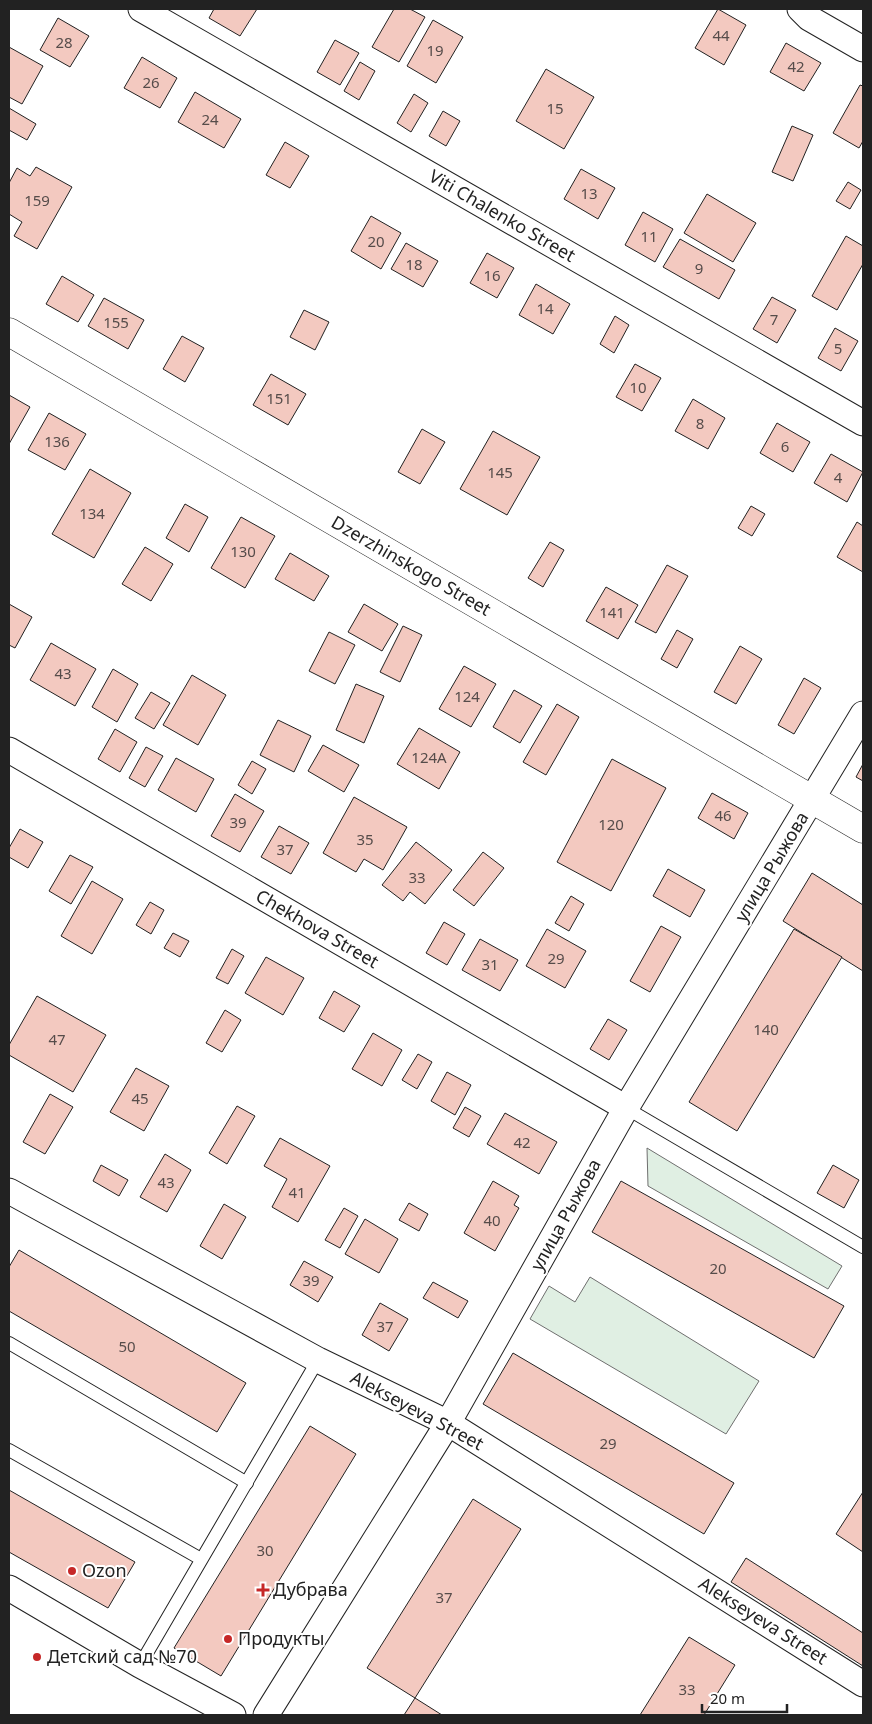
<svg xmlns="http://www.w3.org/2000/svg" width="872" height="1724" font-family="'Noto Sans',sans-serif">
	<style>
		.green { fill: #e0efe3; stroke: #6f6f6f }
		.building { fill: #f3c9c0; stroke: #222 }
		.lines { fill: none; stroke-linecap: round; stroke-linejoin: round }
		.lane-casing { stroke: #222; stroke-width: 14 }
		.street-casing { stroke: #222; stroke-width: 27 }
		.secondary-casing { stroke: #222; stroke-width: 29 }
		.lane { stroke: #fff; stroke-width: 12 }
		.street { stroke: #fff; stroke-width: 25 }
		.secondary { stroke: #fff; stroke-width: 28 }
		.poi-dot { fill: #c62828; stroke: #fff; stroke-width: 2 }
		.labels { text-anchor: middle; stroke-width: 4; stroke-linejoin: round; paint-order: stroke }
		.number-label { font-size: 15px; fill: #564c4a }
		.street-label { font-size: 18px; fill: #222; stroke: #fff }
		.poi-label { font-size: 18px; fill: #222; stroke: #fff; text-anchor: start }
	</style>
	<rect width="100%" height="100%" fill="#fff"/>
	<!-- green -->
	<g class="green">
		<path d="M647 1148 842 1266 828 1289 648 1186Z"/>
		<path d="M590 1277 759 1381 726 1434 530 1319 549 1286 575 1302Z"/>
	</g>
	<!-- building -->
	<g class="building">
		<path d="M214 9H257L240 36 209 18Z"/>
		<path d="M394 9H410L425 17 399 62 372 47Z"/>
		<path d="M718 9 746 25 724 65 695 48Z"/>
		<path d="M58 18 89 36 70 67 40 50Z"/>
		<path d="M433 20 463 37 436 83 407 66Z"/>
		<path d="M335 40 359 53 340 85 317 72Z"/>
		<path d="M786 43 821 63 804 91 770 72Z"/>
		<path d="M9 47 43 66 22 104 9 97Z"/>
		<path d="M142 57 177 78 160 108 124 88Z"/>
		<path d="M360 62 375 71 359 100 344 91Z"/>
		<path d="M546 69 594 97 564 149 516 121Z"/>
		<path d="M860 85 863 86V141L859 148 833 133Z"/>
		<path d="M195 92 241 119 224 148 178 122Z"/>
		<path d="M414 94 428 103 411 132 397 123Z"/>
		<path d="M9 108 36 124 27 140 9 130Z"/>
		<path d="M443 111 460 121 446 146 429 136Z"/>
		<path d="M792 126 813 135 793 181 772 172Z"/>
		<path d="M285 142 309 156 290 188 266 175Z"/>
		<path d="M36 167 72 187 37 249 14 236 22 222 9 214V183L17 168 30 176Z"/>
		<path d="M581 169 615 188 598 219 564 199Z"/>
		<path d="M848 182 861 190 850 209 836 201Z"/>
		<path d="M707 194 756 223 733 262 684 233Z"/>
		<path d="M643 212 673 229 655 262 625 245Z"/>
		<path d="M371 216 401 233 381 269 351 251Z"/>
		<path d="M846 236 863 246V264L837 310 812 296Z"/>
		<path d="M680 239 735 270 719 299 663 267Z"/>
		<path d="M406 243 438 261 423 287 391 269Z"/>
		<path d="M487 253 514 268 497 298 470 283Z"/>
		<path d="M62 276 94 295 78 322 46 304Z"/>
		<path d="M536 284 570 304 553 334 519 315Z"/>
		<path d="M772 297 796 310 777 343 753 329Z"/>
		<path d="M104 298 144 320 128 349 88 326Z"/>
		<path d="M304 310 329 322 315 350 290 337Z"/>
		<path d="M615 316 629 325 614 353 600 344Z"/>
		<path d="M835 328 858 341 841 371 818 358Z"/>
		<path d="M182 336 204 348 185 382 163 369Z"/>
		<path d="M635 364 661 378 642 411 616 397Z"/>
		<path d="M271 374 306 394 288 425 253 405Z"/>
		<path d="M9 395 30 407 9 444Z"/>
		<path d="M693 399 725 418 708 449 675 431Z"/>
		<path d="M49 413 86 434 65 470 28 450Z"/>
		<path d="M777 423 810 442 793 472 760 453Z"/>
		<path d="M422 429 445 442 420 484 398 472Z"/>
		<path d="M493 431 540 457 507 515 460 489Z"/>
		<path d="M831 454 863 472 847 502 814 483Z"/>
		<path d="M90 469 131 493 94 558 52 534Z"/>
		<path d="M185 504 208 517 189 552 166 538Z"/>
		<path d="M751 506 765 514 752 536 738 528Z"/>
		<path d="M241 517 275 536 245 588 211 568Z"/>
		<path d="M857 522 863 526V572L837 557Z"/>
		<path d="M550 542 564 550 543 587 528 578Z"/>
		<path d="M145 547 173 564 151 601 122 584Z"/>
		<path d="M290 553 329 576 314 601 275 579Z"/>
		<path d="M667 565 688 576 656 633 635 622Z"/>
		<path d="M606 587 638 605 618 639 586 621Z"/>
		<path d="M9 604 32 617 15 648 9 645Z"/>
		<path d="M364 604 398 624 382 651 348 632Z"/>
		<path d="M403 626 422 635 400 682 380 672Z"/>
		<path d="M677 630 693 639 677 668 661 659Z"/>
		<path d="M329 632 355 645 335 684 309 671Z"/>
		<path d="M51 643 96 669 75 706 30 680Z"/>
		<path d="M740 646 762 659 736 704 714 692Z"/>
		<path d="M464 666 496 684 471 727 439 709Z"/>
		<path d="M113 669 138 684 117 722 92 707Z"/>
		<path d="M192 675 226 695 198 745 163 725Z"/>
		<path d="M804 678 821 688 794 734 778 725Z"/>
		<path d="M356 684 384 696 364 743 336 730Z"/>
		<path d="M514 690 542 706 520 743 493 727Z"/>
		<path d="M151 692 170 703 154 729 135 718Z"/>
		<path d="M557 704 579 717 546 775 523 762Z"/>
		<path d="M278 720 311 736 294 772 260 755Z"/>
		<path d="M419 728 460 752 439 789 397 764Z"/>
		<path d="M115 729 137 742 120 772 98 759Z"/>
		<path d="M323 745 359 765 344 792 308 771Z"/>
		<path d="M146 747 163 756 145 787 129 778Z"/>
		<path d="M176 758 214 779 196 812 158 790Z"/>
		<path d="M612 759 666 788 611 891 557 862Z"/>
		<path d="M252 761 266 769 252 794 238 785Z"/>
		<path d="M863 764V781L856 777Z"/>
		<path d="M712 793 748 813 734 839 698 818Z"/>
		<path d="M235 794 264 811 240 852 211 836Z"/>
		<path d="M354 797 407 827 383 870 364 859 356 872 323 853Z"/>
		<path d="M279 826 309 843 291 874 261 857Z"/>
		<path d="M20 829 43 842 28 868 9 857V848Z"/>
		<path d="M416 842 452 870 425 904 410 892 403 901 382 885Z"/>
		<path d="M483 852 504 868 474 906 453 890Z"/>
		<path d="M70 855 93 867 71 904 49 891Z"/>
		<path d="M668 869 705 890 690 917 653 896Z"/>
		<path d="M812 873 863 905V971L783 921Z"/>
		<path d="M92 881 123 899 92 954 61 936Z"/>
		<path d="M571 896 584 904 569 931 555 923Z"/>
		<path d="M150 902 164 910 151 934 136 925Z"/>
		<path d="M444 922 465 934 447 965 426 953Z"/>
		<path d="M661 926 681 937 650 992 630 981Z"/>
		<path d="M547 929 586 951 565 988 526 966Z"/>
		<path d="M794 929 842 957 737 1131 689 1102Z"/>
		<path d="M173 933 189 941 180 957 164 948Z"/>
		<path d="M480 939 518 960 500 991 462 970Z"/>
		<path d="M232 949 244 956 228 984 216 978Z"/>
		<path d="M266 957 304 978 283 1015 245 993Z"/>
		<path d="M334 991 360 1006 344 1032 319 1018Z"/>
		<path d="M37 996 106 1035 73 1092 9 1055V1045Z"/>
		<path d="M225 1010 241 1020 222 1052 206 1043Z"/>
		<path d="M608 1019 627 1030 609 1060 590 1049Z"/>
		<path d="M373 1033 402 1050 382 1086 352 1069Z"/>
		<path d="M418 1054 432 1062 417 1089 402 1080Z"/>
		<path d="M136 1068 169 1086 144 1131 110 1112Z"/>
		<path d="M447 1072 471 1085 455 1115 431 1101Z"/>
		<path d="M50 1094 73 1107 45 1154 23 1142Z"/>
		<path d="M237 1106 255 1116 227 1164 209 1153Z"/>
		<path d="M465 1107 481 1116 469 1137 453 1128Z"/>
		<path d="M505 1113 557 1142 539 1174 487 1144Z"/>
		<path d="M280 1138 330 1166 298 1222 272 1207 287 1179 264 1166Z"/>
		<path d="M165 1154 191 1170 167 1212 140 1197Z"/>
		<path d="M101 1165 128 1180 119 1196 93 1181Z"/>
		<path d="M833 1165 859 1180 844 1208 817 1193Z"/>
		<path d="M493 1181 519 1196 514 1205 519 1208 495 1251 464 1233Z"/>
		<path d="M621 1181 844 1306 814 1358 592 1232Z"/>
		<path d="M409 1203 428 1214 419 1231 399 1220Z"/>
		<path d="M224 1204 246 1217 222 1259 200 1246Z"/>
		<path d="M344 1208 358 1216 340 1248 325 1240Z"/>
		<path d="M365 1219 398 1239 379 1273 345 1254Z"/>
		<path d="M19 1250 246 1383 217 1432 9 1311V1267Z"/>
		<path d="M304 1261 333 1277 318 1302 290 1285Z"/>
		<path d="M433 1282 468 1301 458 1318 423 1298Z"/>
		<path d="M380 1303 408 1319 389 1351 362 1335Z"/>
		<path d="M513 1353 734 1483 704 1534 483 1404Z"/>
		<path d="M310 1426 356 1454 221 1676 174 1648Z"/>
		<path d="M9 1490 135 1562 108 1608 9 1552Z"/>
		<path d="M863 1492V1552L836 1534Z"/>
		<path d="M473 1499 521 1529 415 1698 367 1668Z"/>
		<path d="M746 1558 863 1633V1666L731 1582Z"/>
		<path d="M689 1637 735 1665 704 1715H640Z"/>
		<path d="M415 1698 442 1715H404Z"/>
	</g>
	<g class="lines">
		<defs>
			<g id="lane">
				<path d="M626 1108 863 1247"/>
				<path d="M9 1343 247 1483"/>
				<path d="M9 1450 201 1559"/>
				<path d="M140 1665 318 1360"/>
			</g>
			<g id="street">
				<path d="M141 9 863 423"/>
				<path d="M800 9 809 18 863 49"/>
				<path d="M9 750 626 1108"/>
				<path d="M9 1191 318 1360 448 1423 863 1684"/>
				<path d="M9 1588 140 1665 233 1715"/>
				<path d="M266 1715 448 1423 626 1108 863 714"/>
			</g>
			<path id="secondary" d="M9 332 863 829"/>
		</defs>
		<!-- lane casing -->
		<use href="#lane" class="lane-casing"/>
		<!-- street casing -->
		<use href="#street" class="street-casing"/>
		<!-- secondary casing -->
		<use href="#secondary" class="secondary-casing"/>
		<!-- lane -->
		<use href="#lane" class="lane"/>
		<!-- street -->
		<use href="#street" class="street"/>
		<!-- secondary -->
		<use href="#secondary" class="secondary"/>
	</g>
	<!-- markers -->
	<g class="poi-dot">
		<circle cx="72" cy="1571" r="5"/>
		<path d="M260.5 1582.5h5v5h5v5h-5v5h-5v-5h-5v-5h5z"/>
		<circle cx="228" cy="1639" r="5"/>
		<circle cx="37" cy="1657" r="5"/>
	</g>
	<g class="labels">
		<!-- number labels -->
		<g class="number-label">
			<text x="721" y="41">44</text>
			<text x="64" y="48">28</text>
			<text x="435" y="56">19</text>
			<text x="796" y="72">42</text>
			<text x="151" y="88">26</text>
			<text x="555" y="114">15</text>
			<text x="210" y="125">24</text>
			<text x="589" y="199">13</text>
			<text x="37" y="206">159</text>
			<text x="649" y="242">11</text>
			<text x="376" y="247">20</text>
			<text x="414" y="270">18</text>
			<text x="699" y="274">9</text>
			<text x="492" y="281">16</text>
			<text x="545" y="314">14</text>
			<text x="774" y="325">7</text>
			<text x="116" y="328">155</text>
			<text x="838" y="354">5</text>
			<text x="638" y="393">10</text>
			<text x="279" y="404">151</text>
			<text x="700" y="429">8</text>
			<text x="57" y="447">136</text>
			<text x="785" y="452">6</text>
			<text x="500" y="478">145</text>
			<text x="838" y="483">4</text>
			<text x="92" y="519">134</text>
			<text x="243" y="557">130</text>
			<text x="612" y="618">141</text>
			<text x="63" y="679">43</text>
			<text x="467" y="702">124</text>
			<text x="429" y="763">124А</text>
			<text x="723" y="821">46</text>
			<text x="238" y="828">39</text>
			<text x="611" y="830">120</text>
			<text x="365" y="845">35</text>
			<text x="285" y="855">37</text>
			<text x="417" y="883">33</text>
			<text x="556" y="964">29</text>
			<text x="490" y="970">31</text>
			<text x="766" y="1035">140</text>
			<text x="57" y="1045">47</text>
			<text x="140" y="1104">45</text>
			<text x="522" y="1148">42</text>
			<text x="166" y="1188">43</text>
			<text x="297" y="1198">41</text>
			<text x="492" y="1226">40</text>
			<text x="718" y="1274">20</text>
			<text x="311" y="1286">39</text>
			<text x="385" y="1332">37</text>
			<text x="127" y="1352">50</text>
			<text x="608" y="1449">29</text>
			<text x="265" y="1556">30</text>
			<text x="444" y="1603">37</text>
			<text x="687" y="1695">33</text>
		</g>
		<!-- street labels -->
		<g class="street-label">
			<text transform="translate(502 216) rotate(30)" y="6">Viti Chalenko Street</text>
			<text transform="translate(411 566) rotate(30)" y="6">Dzerzhinskogo Street</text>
			<text transform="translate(772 867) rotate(-59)" y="6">улица Рыжова</text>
			<text transform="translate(317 929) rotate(30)" y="6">Chekhova Street</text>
			<text transform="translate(566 1215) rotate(-61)" y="6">улица Рыжова</text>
			<text transform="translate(417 1411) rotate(28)" y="6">Alekseyeva Street</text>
			<text transform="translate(763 1621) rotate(32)" y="6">Alekseyeva Street</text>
		</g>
		<!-- poi labels -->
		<g class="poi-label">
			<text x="82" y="1577">Ozon</text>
			<text x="273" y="1596">Дубрава</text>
			<text x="238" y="1645">Продукты</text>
			<text x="47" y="1663">Детский сад №70</text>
		</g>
	</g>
	<!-- border -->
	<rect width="872" height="1724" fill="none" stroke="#222222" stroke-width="20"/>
	<!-- scale -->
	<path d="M702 1704v8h85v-8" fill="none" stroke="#222222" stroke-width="2.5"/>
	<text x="710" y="1704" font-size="15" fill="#222222" stroke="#ffffff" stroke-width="4" paint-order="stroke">20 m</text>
</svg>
